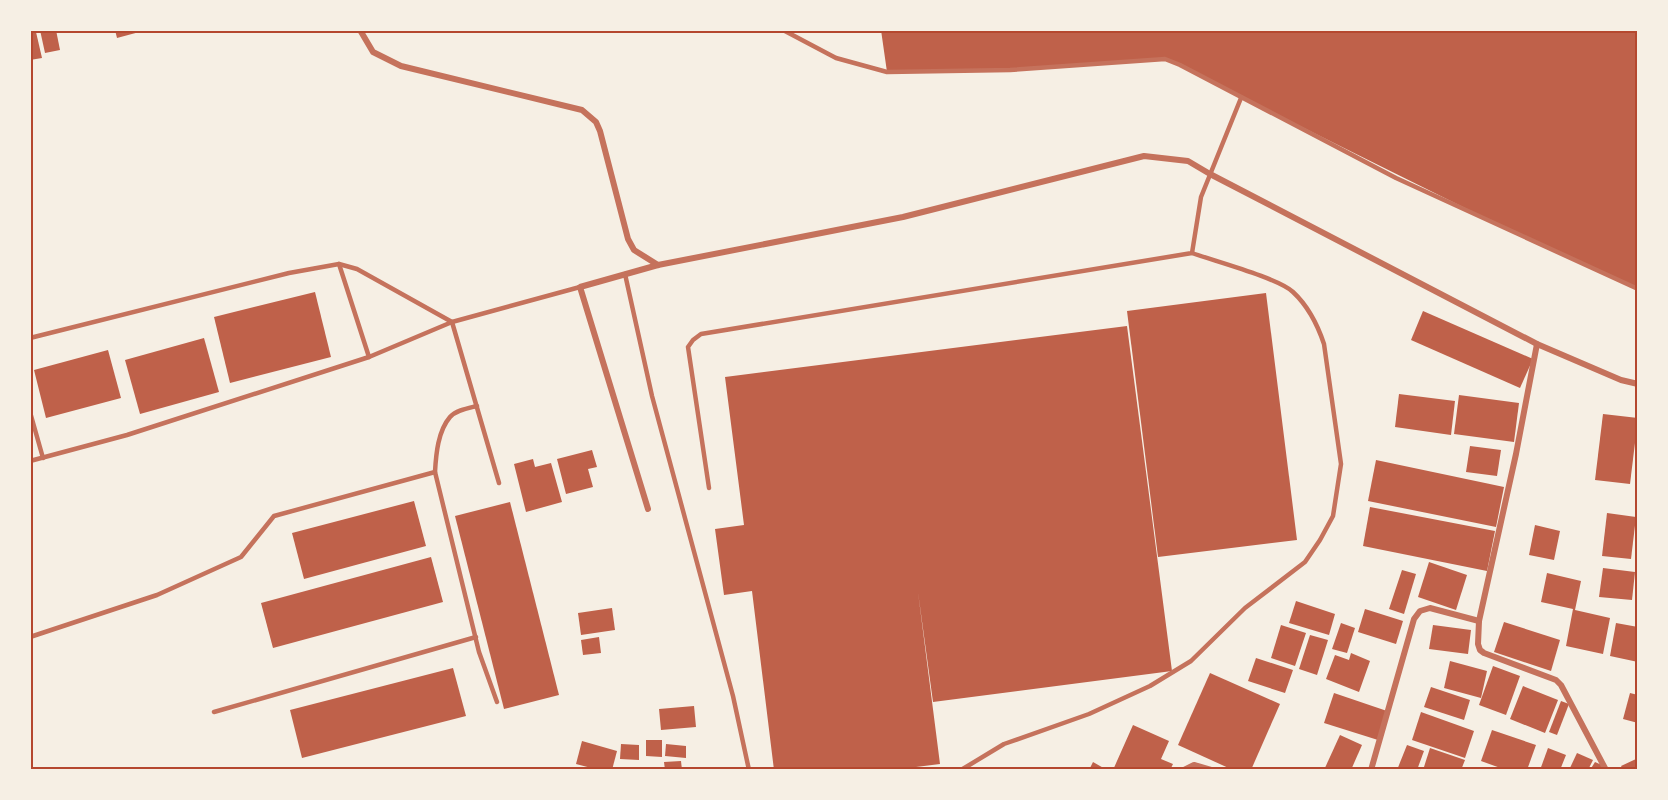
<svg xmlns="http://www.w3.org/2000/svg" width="1668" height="800" font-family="Commissioner,sans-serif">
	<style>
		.building { fill: #bf614a }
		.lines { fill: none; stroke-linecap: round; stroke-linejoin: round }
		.service { stroke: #c5725c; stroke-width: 4.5 }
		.minor { stroke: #c5725c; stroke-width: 6 }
		.neatline { fill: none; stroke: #b5482f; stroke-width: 2 }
	</style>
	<rect width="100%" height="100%" fill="#f6efe4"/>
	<!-- building -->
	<g class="building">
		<path d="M40 30H56L60 50 45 53Z"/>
		<path d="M115 30H143V31L117 38Z"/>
		<path d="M881 30H1638V289L1491 221 1165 59 1010 70 887 72Z"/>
		<path d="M36 32 42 58 30 60V33Z"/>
		<path d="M315 292 331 357 230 383 214 317Z"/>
		<path d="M1266 293 1297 540 1158 557 1127 311Z"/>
		<path d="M1423 311 1533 359 1520 388 1411 340Z"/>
		<path d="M1127 326 1172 671 933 702 918 592 940 764 892 770H774L752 591 724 595 715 529 744 525 725 377Z"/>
		<path d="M204 338 219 392 140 414 125 360Z"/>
		<path d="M108 350 121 398 46 418 34 370Z"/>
		<path d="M1399 394 1455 401 1451 435 1395 427Z"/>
		<path d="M1459 395 1519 403 1514 442 1454 434Z"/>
		<path d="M1603 414 1638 418 1630 484 1595 480Z"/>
		<path d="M1470 446 1501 450 1497 476 1466 472Z"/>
		<path d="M592 450 597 467 588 469 593 487 566 494 557 459Z"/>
		<path d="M533 459 535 467 551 463 562 502 526 512 514 464Z"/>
		<path d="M1376 460 1504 487 1496 527 1368 501Z"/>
		<path d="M414 501 426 546 304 579 292 533Z"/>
		<path d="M510 502 559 695 504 709 455 516Z"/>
		<path d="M1370 507 1495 531 1487 571 1363 546Z"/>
		<path d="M1607 513 1636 517 1631 559 1602 556Z"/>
		<path d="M1535 525 1560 531 1554 560 1529 555Z"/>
		<path d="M431 557 443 602 273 648 261 603Z"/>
		<path d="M1429 562 1467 575 1456 610 1418 597Z"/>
		<path d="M1603 568 1635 572 1632 600 1599 597Z"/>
		<path d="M1402 570 1416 574 1404 614 1389 609Z"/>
		<path d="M1547 573 1581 581 1575 610 1610 618 1603 654 1566 646 1573 609 1541 602Z"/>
		<path d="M1296 601 1335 614 1329 635 1289 623Z"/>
		<path d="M612 608 615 630 581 635 578 613Z"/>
		<path d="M1365 609 1403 621 1396 644 1358 632Z"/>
		<path d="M1504 622 1560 640 1551 671 1494 652Z"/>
		<path d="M1341 623 1355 628 1347 653 1332 649Z"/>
		<path d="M1616 623 1638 627V662L1610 656Z"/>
		<path d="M1281 625 1306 633 1295 666 1271 658Z"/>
		<path d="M1433 625 1471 630 1468 654 1429 649Z"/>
		<path d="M1310 635 1328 640 1317 675 1299 669Z"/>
		<path d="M599 637 601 653 583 655 581 640Z"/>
		<path d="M1351 653 1370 661 1359 692 1326 679 1335 655 1349 660Z"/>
		<path d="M1256 658 1293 670 1285 693 1248 681Z"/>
		<path d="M1450 661 1487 671 1481 698 1444 688Z"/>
		<path d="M1493 666 1520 676 1506 715 1479 705Z"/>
		<path d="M453 668 466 716 302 758 290 710Z"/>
		<path d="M1210 673 1280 704 1251 770H1233L1178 745Z"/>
		<path d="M1523 686 1558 700 1545 733 1510 719Z"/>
		<path d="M1431 687 1470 700 1464 720 1424 707Z"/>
		<path d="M1334 693 1387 711 1378 740 1324 723Z"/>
		<path d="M1630 693 1638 695V723L1623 719Z"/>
		<path d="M1561 701 1569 704 1557 735 1549 732Z"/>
		<path d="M694 706 696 727 661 730 659 709Z"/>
		<path d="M1421 712 1474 731 1465 758 1412 740Z"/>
		<path d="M1133 725 1169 741 1161 759 1173 764 1170 770H1113Z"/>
		<path d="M1492 730 1536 745 1527 770H1506L1481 761Z"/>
		<path d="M1340 735 1362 745 1351 770H1324Z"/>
		<path d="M646 740H662V757L646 756Z"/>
		<path d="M582 741 617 751 612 770H599L576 764Z"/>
		<path d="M621 744 639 745V760L620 759Z"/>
		<path d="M666 744 686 746V758L665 756Z"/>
		<path d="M1407 745 1424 751 1417 770H1397Z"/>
		<path d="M1430 748 1465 760 1461 770H1434L1424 767Z"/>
		<path d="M1548 748 1566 755 1560 770H1540Z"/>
		<path d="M1577 753 1593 760 1588 770H1569Z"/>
		<path d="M1636 759 1638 770H1623L1621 766Z"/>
		<path d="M681 761 682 770H665L664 762Z"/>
		<path d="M1093 762 1107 770H1089Z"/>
		<path d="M1595 762 1604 766 1602 770H1590Z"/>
	</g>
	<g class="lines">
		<!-- service -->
		<g class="service">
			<path d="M783 30 836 58 887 72 1010 70 1165 59 1180 65 1396 178 1638 289"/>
			<path d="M339 264 369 357"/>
			<path d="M625 274 652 396 733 696 749 770"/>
			<path d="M30 338 289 273 339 264 357 269 452 322 499 483"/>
			<path d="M477 406C469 408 456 410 450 417 438 431 436 454 435 472L479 652 497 702"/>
			<path d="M30 412 43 458"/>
			<path d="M30 461 127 435 369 357 452 322 580 287"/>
			<path d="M709 488 688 347 693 340 701 334 1192 253 1201 197 1241 98"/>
			<path d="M30 637 157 595 241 557 274 516 435 472"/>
			<path d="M214 712 476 637"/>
			<path d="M961 770 1004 744 1089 714 1150 686 1191 661 1245 608 1305 562 1320 540 1333 516 1341 464 1324 344C1318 326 1308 306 1293 292 1278 278 1214 261 1192 253"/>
		</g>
		<!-- minor -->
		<g class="minor">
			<path d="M360 30 373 52 401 66 582 110 596 122 600 131 628 239 634 250 658 265"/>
			<path d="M1537 344 1516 454 1479 621 1478 644 1480 650 1484 653 1556 680 1561 685 1606 770"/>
			<path d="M648 509 580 287 658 265 903 217 1144 156 1188 161 1210 174 1537 344 1621 380 1638 384"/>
			<path d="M1184 770 1194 765 1211 770"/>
			<path d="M1371 770 1414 619 1420 611 1430 608 1479 621"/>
		</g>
	</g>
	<!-- border -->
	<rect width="1668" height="800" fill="none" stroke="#f6efe4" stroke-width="63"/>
	<rect x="32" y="32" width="1604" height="736" class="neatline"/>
</svg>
